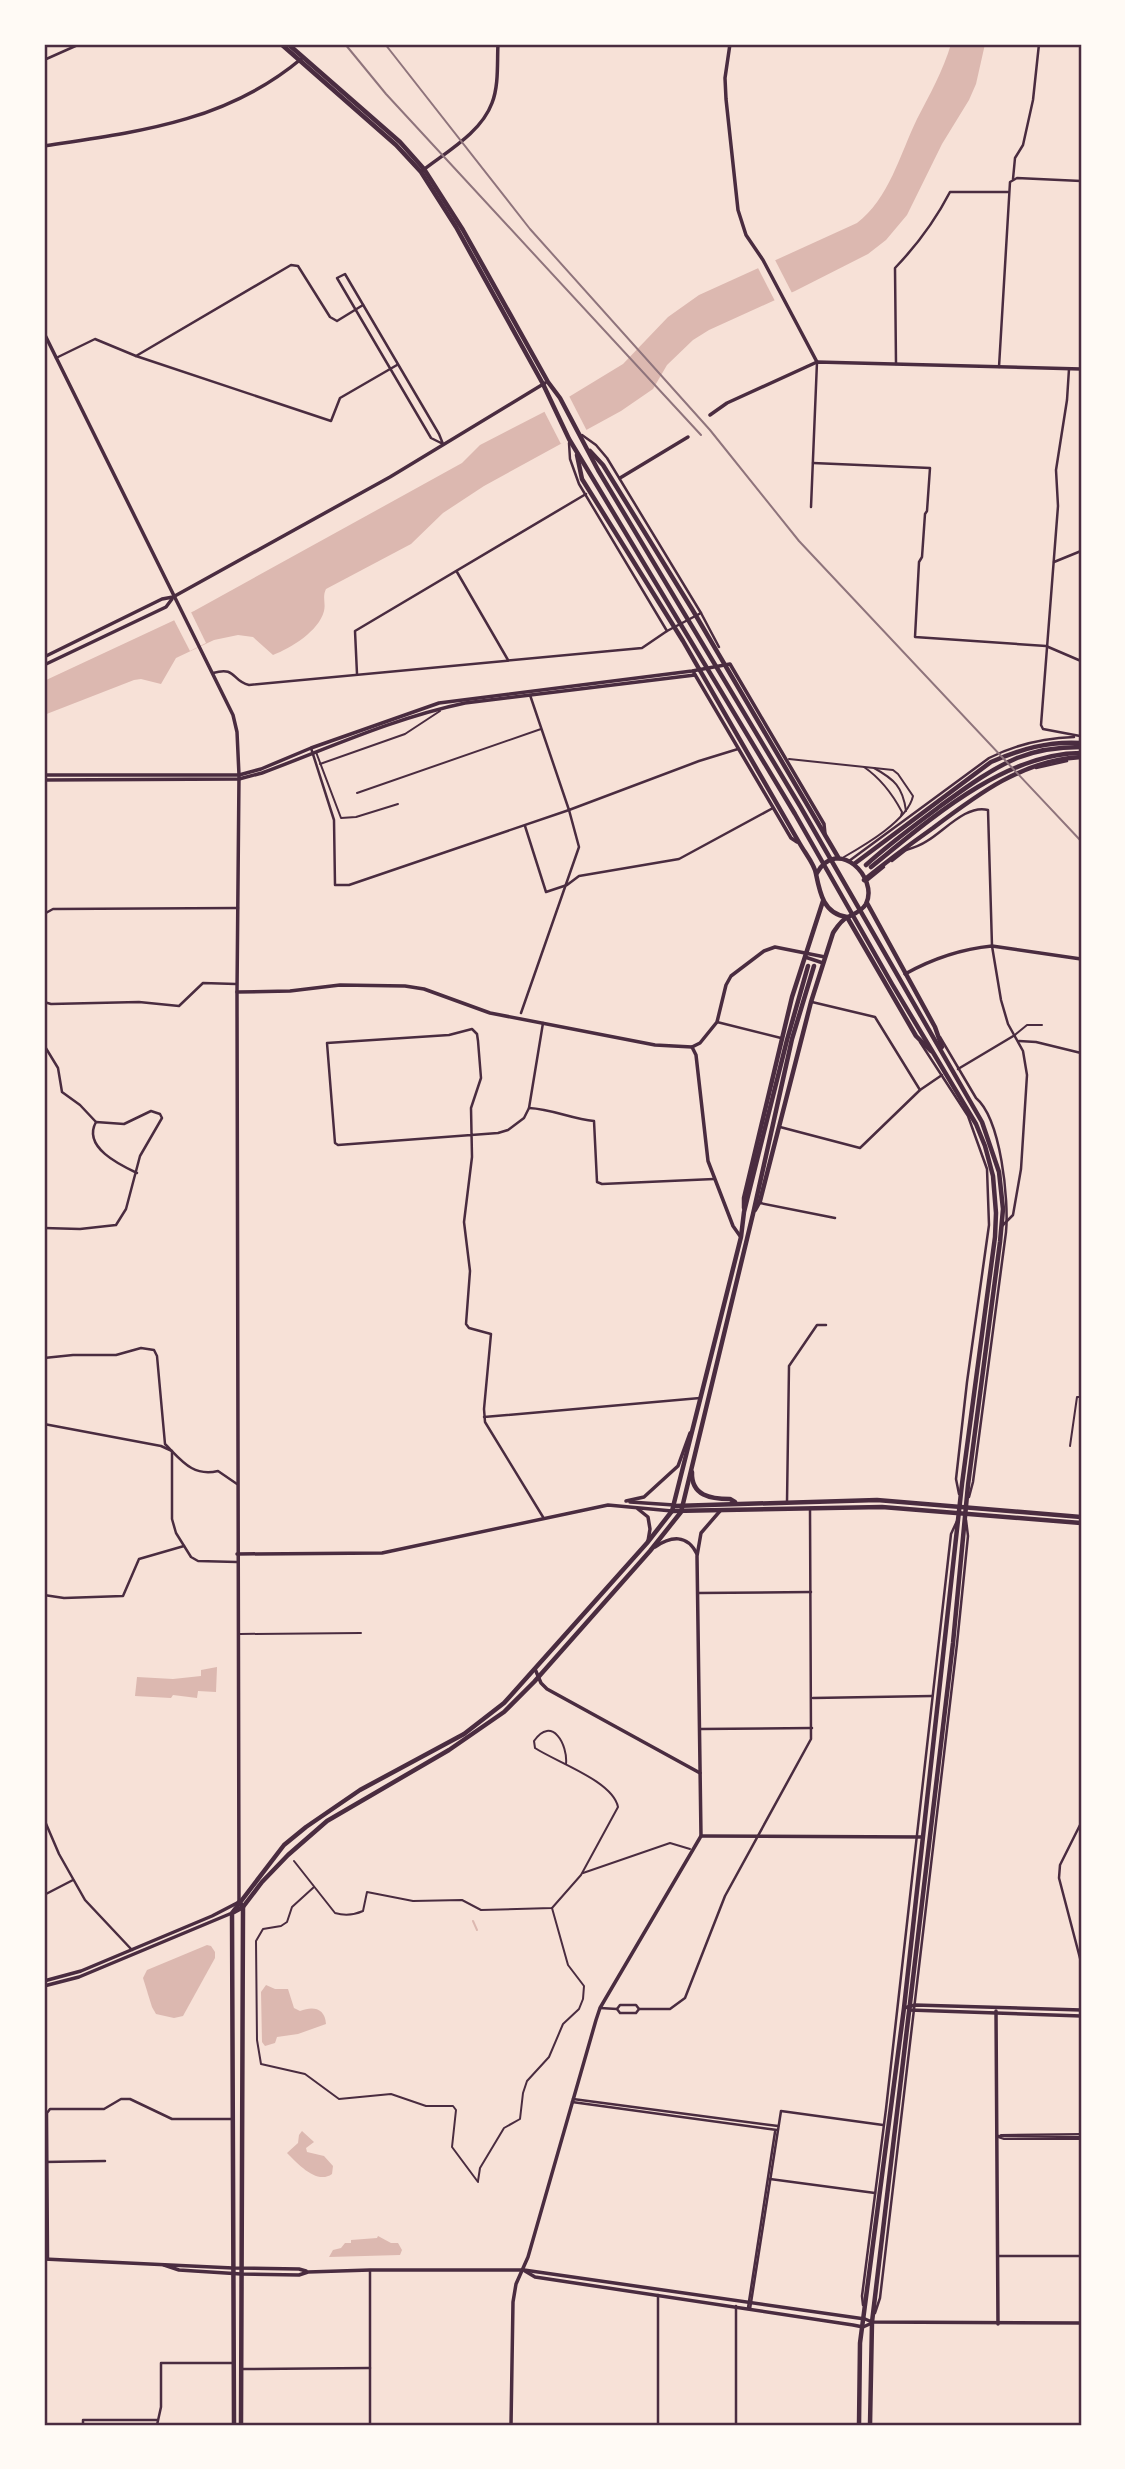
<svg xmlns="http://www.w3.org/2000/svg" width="1125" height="2469" font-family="'Source Sans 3',sans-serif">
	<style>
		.water { fill: #dcb8b0 }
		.pier { fill: #f7e1d7 }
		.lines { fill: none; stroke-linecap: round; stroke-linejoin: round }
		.stream { stroke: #dcb8b0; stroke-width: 2 }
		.service { stroke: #4a2c40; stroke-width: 2 }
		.pedestrian { stroke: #4a2c40; stroke-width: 2 }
		.minor { stroke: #4a2c40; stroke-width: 2.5 }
		.tertiary { stroke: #4a2c40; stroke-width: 3.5 }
		.secondary { stroke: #4a2c40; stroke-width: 3.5 }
		.primary { stroke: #4a2c40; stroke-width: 4.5 }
		.rail { stroke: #8f747c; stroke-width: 2 }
		.neatline { fill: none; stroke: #4a2c40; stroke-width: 2.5 }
	</style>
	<rect width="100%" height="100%" fill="#f7e1d7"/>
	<!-- water -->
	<g class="water">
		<path d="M951 44H985L976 84 969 100 942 144 907 215 886 240 868 254 795 291 709 330 693 340 667 365 653 389 621 411 484 486 443 513 411 544 326 589C322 597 326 603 324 611 319 631 291 648 273 655L253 637 238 635 214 640 176 658 161 684 141 679 134 680 44 715V681L194 611 462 463 480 445 544 412 623 364 668 317 699 295 857 223C889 199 900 154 917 119 930 94 943 71 951 44Z"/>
		<path d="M217 1667 216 1692 198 1691 197 1698 173 1695 171 1698 135 1696 137 1677 173 1679 201 1676V1670Z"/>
		<path d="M207 1945 211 1946 215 1952V1958L183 2016 174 2018 156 2014 152 2007 143 1978 147 1970Z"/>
		<path d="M266 1985 275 1989H288L294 2008 300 2011C313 2006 325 2008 326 2024L298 2034 277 2037 275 2043 265 2046 262 2042 261 1992Z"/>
		<path d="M302 2131 314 2142 306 2148 307 2152 324 2156 333 2166 332 2174C317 2185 298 2164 287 2153L298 2143 299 2135Z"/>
		<path d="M378 2236 391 2243H398L402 2250 400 2255 329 2257 333 2250 341 2248 345 2243H351V2240L377 2238Z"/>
	</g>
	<!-- pier -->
	<g class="pier">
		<path d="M774 258 793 295 776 303 757 266Z"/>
		<path d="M568 394 587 431 561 444 543 409Z"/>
		<path d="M190 610 206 643 190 651 173 618Z"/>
	</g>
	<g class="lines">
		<!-- stream -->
		<path class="stream" d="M473 1921 477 1930"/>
		<!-- service -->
		<g class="service">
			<path d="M316 752 341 818 356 817 398 804"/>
			<path d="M789 759 893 770 898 774 913 796C908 820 865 845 844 857"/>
			<path d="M320 764 405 734 440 711"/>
			<path d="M864 767C880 778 893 795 902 812L901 816"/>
			<path d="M874 768C894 779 903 787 906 811"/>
			<path d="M357 793 541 729"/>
		</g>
		<!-- pedestrian -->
		<g class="pedestrian">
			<path d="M1016 1034 1027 1025H1042"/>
			<path d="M1070 1446 1077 1397H1081"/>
			<path d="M240 1634 361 1633"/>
			<path d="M294 1861 335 1913C345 1916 354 1915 363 1911L367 1892 413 1901 462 1900 481 1910 552 1908 581 1875 618 1807C613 1781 556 1762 535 1748L534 1741C552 1715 568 1745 566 1764"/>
			<path d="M583 1873 670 1843 690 1849"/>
			<path d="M314 1887 292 1907 287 1922 281 1926 263 1929 256 1941 257 2040 261 2064 305 2074 339 2099 391 2094 426 2106H453L456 2110 452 2147 478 2182"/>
			<path d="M1001 2135 1081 2134"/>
			<path d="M998 2137 1004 2139H1081"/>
			<path d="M478 2181 480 2168 504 2128 520 2119 523 2093 527 2081 549 2057 563 2024 579 2009 583 1999 584 1986 568 1965 552 1908"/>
		</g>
		<!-- minor -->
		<g class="minor">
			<path d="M44 60 80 44"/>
			<path d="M1013 179 1015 158 1023 145 1033 100 1039 44"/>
			<path d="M345 274 439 434 443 444 431 438 337 278Z"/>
			<path d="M136 356 291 265 298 266 330 317 337 321 363 305"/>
			<path d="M56 358 95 339 136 356 331 421 340 398 397 365"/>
			<path d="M896 364 895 268C918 244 935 221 950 192H1008"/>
			<path d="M999 367 1010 182 1017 178 1081 181"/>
			<path d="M1069 369 1067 400 1056 470 1058 506 1041 725 1043 729 1080 736"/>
			<path d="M569 443 570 459 579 484 667 631"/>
			<path d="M813 463 930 468 927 511 925 514 922 557 919 562 915 637 1046 646 1081 661"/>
			<path d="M811 507 817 362"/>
			<path d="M1054 562 1081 551"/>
			<path d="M457 572 508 660"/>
			<path d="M701 613 719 647"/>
			<path d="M213 673C237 666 231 681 249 685L642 648 667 631 701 613 607 458 596 445 582 435"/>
			<path d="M357 674 355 631 586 494"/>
			<path d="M311 748 334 820 335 885H349L569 810 699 761 738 749"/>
			<path d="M1036 768 1067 761"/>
			<path d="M525 826 546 892 567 885 579 876 679 859 773 808"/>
			<path d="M906 850C913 848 921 845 927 841 944 831 967 804 988 810L992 946 1001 1000 1008 1024 1023 1051 1027 1075 1021 1169 1013 1215 1002 1226"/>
			<path d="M849 861 989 758C1017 744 1043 738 1074 737"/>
			<path d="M892 861 906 850"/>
			<path d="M868 880 884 867"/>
			<path d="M44 914 53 909 238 908"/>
			<path d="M44 1002 51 1004 139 1002 179 1006 203 983 236 984"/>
			<path d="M812 1002 875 1017 920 1090"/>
			<path d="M521 1013 579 847 569 810 530 695"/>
			<path d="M717 1022 781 1038"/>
			<path d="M543 1023 529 1108 524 1118 508 1130 498 1133 338 1145 335 1143 327 1043 449 1035 472 1029 477 1034 478 1041 481 1078 471 1108 472 1157 464 1222 470 1271 466 1324 469 1328 491 1334 484 1409 485 1422 543 1517"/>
			<path d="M940 1037 976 1098C1001 1119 1009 1200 1006 1232L973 1482 969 1497"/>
			<path d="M1019 1041 1036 1042 1081 1053"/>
			<path d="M920 1042 968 1116 987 1169 989 1225 967 1382 956 1479 959 1494"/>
			<path d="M44 1045 58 1068 62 1092 80 1105 96 1122"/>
			<path d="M958 1069 1015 1035"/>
			<path d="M529 1108C552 1109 572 1119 594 1121L597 1182 602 1184 714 1179"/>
			<path d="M780 1127 860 1148 920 1090 942 1075"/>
			<path d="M760 1203 835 1218"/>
			<path d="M44 1228 80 1229 116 1225 126 1209 140 1156 162 1118 160 1114 151 1111 124 1124 96 1122C82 1147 120 1165 137 1173"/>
			<path d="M44 1358 73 1355H116L141 1348 154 1350 157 1356 165 1444C182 1461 193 1477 218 1471L237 1484"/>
			<path d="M484 1417 700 1398"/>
			<path d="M44 1424 161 1446 172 1451V1519L176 1533 191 1557 198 1561 237 1562"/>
			<path d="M787 1502 789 1366 817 1325H826"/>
			<path d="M698 1593 811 1592"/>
			<path d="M44 1595 64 1598 123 1596 139 1559 184 1546"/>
			<path d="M813 1698 932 1696"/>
			<path d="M700 1729 812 1728"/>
			<path d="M44 1819 59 1854 85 1900 132 1950"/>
			<path d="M1081 1823 1060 1865 1059 1878 1081 1962"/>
			<path d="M44 1895 73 1880"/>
			<path d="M620 2005H636L639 2009 636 2013H620L617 2009Z"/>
			<path d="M600 2008 617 2009"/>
			<path d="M639 2009H670L685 1998 725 1896 811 1739 810 1508"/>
			<path d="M573 2099 778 2126"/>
			<path d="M572 2102 777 2130"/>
			<path d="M997 2136 1081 2137"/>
			<path d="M44 2162 105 2161"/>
			<path d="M770 2179 875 2193"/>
			<path d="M998 2256H1081"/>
			<path d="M48 2259 47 2113 50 2109H104L121 2099H130L172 2119H233"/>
			<path d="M370 2271V2425"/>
			<path d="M658 2295V2425"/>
			<path d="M863 2305 862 2296 886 2109 951 1534 957 1521"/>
			<path d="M748 2308 775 2132"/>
			<path d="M750 2309 781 2111 883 2125"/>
			<path d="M875 2313 880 2298 957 1644 968 1536 966 1520"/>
			<path d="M241 2369 370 2368"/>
			<path d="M83 2425V2420H157"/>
			<path d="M157 2425 161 2407V2363H233"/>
			<path d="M736 2425V2306"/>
		</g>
		<!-- tertiary -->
		<g class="tertiary">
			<path d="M730 44 725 78 726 99 738 210 746 235 763 260 817 362"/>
			<path d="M44 146C137 132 226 122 301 59"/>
			<path d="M422 171C446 152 481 133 492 103 499 85 497 63 498 44"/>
			<path d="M710 415 727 403 817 362 1081 369"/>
			<path d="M620 478 688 437"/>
			<path d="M694 673 791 838 797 842"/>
			<path d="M44 775H239L261 769 311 748 439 703 692 671 730 664 824 824 825 834"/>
			<path d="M44 780 239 779 262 773C329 748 394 718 465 703L695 675"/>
			<path d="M805 957 823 963"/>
			<path d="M905 974C932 959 961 949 992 946L1081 959"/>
			<path d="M237 992 290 991 340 985 405 986 424 989 490 1013 655 1045 692 1047 700 1043 717 1022 726 985 731 976 764 951 775 947 825 957"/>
			<path d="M692 1047 696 1055 708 1161 733 1226 740 1236"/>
			<path d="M626 1501 644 1497 678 1466 690 1433"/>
			<path d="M630 1502 674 1505"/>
			<path d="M638 1509 648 1517 650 1529 648 1541"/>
			<path d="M655 1547C671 1536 687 1534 697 1554"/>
			<path d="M237 1554 382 1553 608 1505 672 1511"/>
			<path d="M535 1669 541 1683 547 1689 700 1773"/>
			<path d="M701 1836 923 1837"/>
			<path d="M996 2011 998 2324"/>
			<path d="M44 2259 233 2268 299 2269 306 2271"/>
			<path d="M164 2265 179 2270 241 2274 299 2275 308 2272 370 2270H524L865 2319 872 2322 1081 2323"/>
			<path d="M525 2271 535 2277 853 2325 863 2327 872 2323"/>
			<path d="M511 2425 513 2302 516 2284 528 2257 596 2020 600 2008 701 1836 697 1556 701 1533 720 1511"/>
		</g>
		<!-- secondary -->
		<g class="secondary">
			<path d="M44 333 233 715 237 732 239 775 237 992 239 1902 212 1916 81 1971 44 1981"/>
			<path d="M44 657 162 599 173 597 390 477 545 383"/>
			<path d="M44 665 166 607 172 599"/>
			<path d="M44 1986 79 1977 232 1913"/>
			<path d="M904 2008 915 2005 1081 2010"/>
			<path d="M909 2010 1081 2016"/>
		</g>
		<!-- primary -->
		<g class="primary">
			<path d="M281 44 396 145 421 172 456 227 543 384 569 439 795 814 892 984 976 1124 985 1146 993 1176 996 1213 995 1237 962 1484 904 2008 860 2343 859 2425"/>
			<path d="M288 44 400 142 424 169 463 230 548 382 560 398 598 470 800 806 982 1122 999 1172 1003 1209 1000 1242 968 1485 953 1643 872 2322 870 2425"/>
			<path d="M590 451 603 465 692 609 838 857"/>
			<path d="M577 455 582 479 683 641 800 844C805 853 815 865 816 874 820 894 824 914 847 917L916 1036 931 1051"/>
			<path d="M854 864 991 762C1021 749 1048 741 1081 743"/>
			<path d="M866 865C889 844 914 826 939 807 964 789 989 770 1017 758 1037 750 1060 747 1081 747"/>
			<path d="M871 867C928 821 1004 753 1081 753"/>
			<path d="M864 880C886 862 909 845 933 828 978 794 1023 760 1081 757"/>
			<path d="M867 903 935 1027 942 1047"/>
			<path d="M744 1208V1198L792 997 823 901"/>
			<path d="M755 1210 760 1201 811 1002 833 933C837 927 841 920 848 917 854 914 862 911 866 904 879 878 838 836 817 873"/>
			<path d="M692 1472C691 1496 711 1499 730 1499L735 1502"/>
			<path d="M674 1506 877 1500 1081 1517"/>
			<path d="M672 1511 882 1507 1081 1523"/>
			<path d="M239 1902 243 1907 241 2425"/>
			<path d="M234 1912 243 1907 262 1882 288 1855 327 1821 449 1750 504 1712 534 1682 650 1551 681 1512 753 1214 792 1039 814 966"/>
			<path d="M234 2425 232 1913 284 1845 306 1827 360 1790 464 1734 504 1703 647 1543 672 1511 741 1237 744 1212 787 1040 808 966"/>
		</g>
		<!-- rail -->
		<g class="rail">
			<path d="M345 44 386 94 701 435"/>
			<path d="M385 44 530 229 710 430 799 541 1081 841"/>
		</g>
	</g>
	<!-- border -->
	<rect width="1125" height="2469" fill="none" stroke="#fffaf5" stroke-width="91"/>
	<rect x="46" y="46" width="1034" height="2378" class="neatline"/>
</svg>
